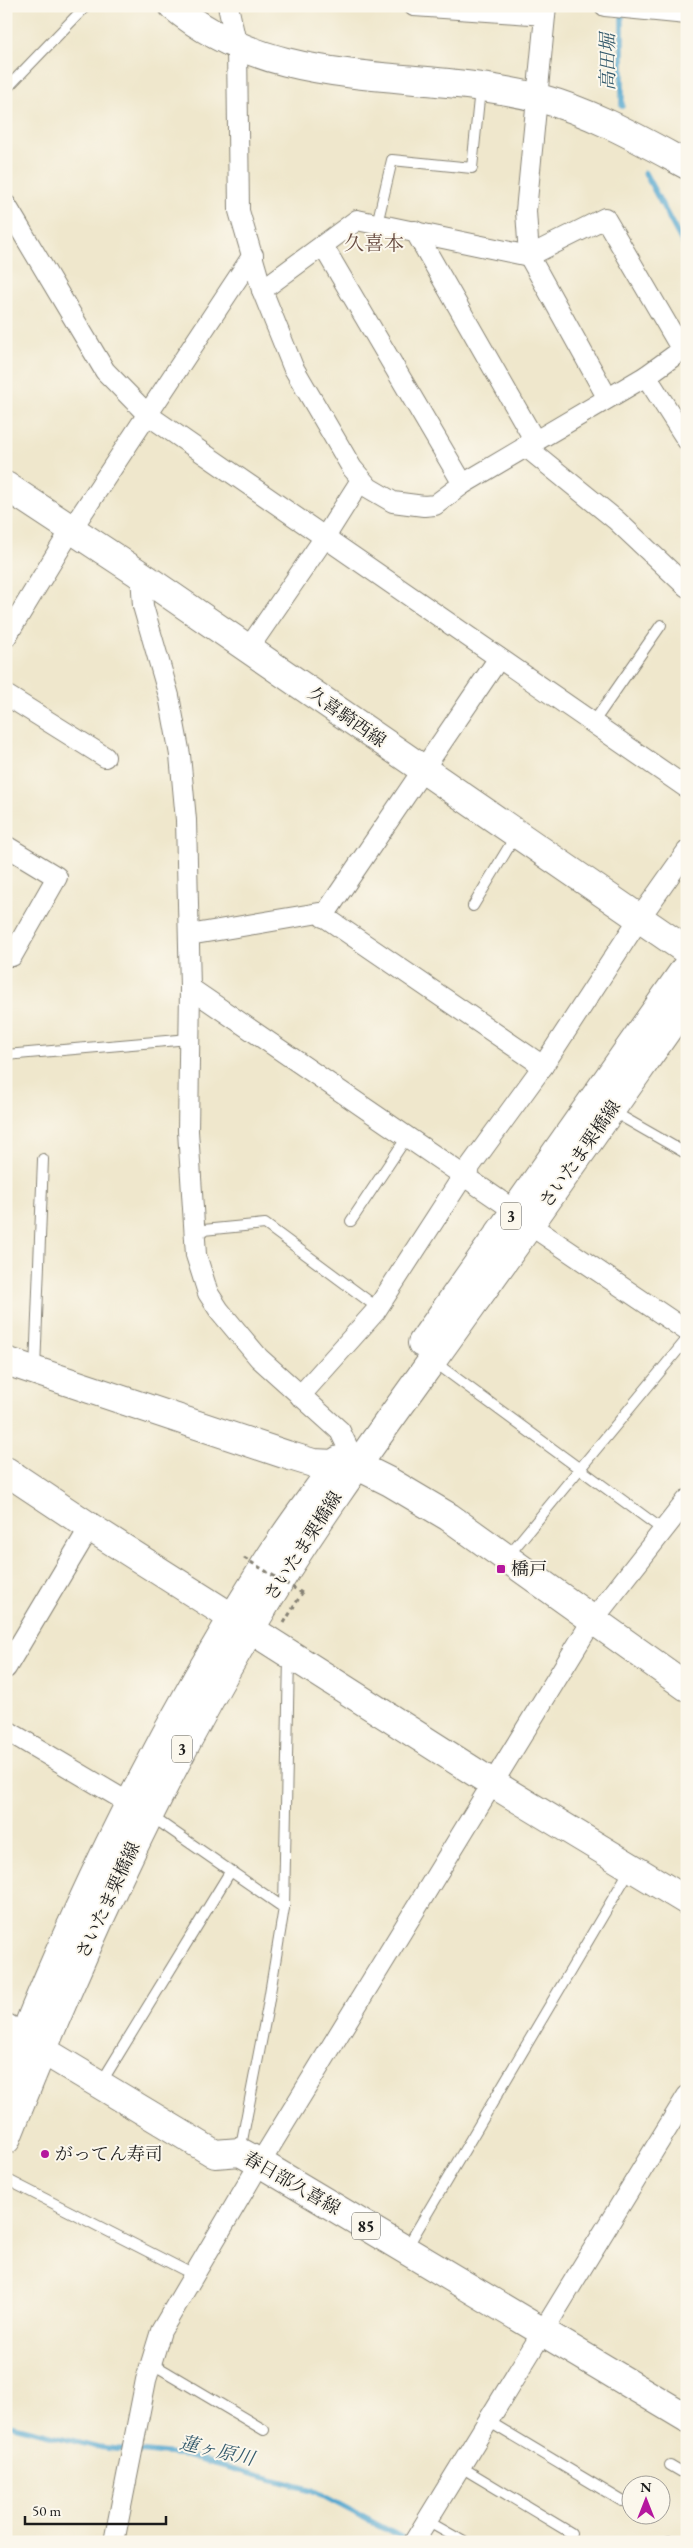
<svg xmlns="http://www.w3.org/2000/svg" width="693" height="2548" font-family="'EB Garamond','Noto Serif JP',serif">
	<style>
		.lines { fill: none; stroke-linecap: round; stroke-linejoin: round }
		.stream { stroke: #54a7cf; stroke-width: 5.5 }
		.lane-casing { stroke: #868274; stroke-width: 12 }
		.street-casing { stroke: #868274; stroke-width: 22 }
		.secondary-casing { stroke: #868274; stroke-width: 30 }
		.primary-casing { stroke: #868274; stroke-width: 30 }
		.path { stroke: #868274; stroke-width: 3; stroke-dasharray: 4 4; stroke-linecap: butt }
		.lane { stroke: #fff; stroke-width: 10 }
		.street { stroke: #fff; stroke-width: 20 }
		.secondary { stroke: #fff; stroke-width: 28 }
		.primary { stroke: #fff; stroke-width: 28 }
		.path-bridge { stroke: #868274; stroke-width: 3; stroke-dasharray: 4 4; stroke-linecap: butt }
		.poi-dot { fill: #b5179e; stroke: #fbf7ec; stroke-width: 2 }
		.labels { text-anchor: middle; stroke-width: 4; stroke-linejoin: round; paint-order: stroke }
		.shield { fill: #fbf7ec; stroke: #5f5e5a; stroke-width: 1 }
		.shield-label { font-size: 16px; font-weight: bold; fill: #1c1c1c }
		.street-label { font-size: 18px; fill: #1c1c1c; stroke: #fbf7ec }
		.poi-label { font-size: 18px; fill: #1c1c1c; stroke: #fbf7ec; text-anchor: start }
		.water-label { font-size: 19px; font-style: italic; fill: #355b6d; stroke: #fbf7ec }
		.quarter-label { font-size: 20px; fill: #684c41; stroke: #fbf7ec }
	</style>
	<rect width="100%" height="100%" fill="#fbf7ec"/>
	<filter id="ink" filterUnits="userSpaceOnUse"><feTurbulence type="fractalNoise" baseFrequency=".02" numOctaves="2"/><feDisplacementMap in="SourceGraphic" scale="10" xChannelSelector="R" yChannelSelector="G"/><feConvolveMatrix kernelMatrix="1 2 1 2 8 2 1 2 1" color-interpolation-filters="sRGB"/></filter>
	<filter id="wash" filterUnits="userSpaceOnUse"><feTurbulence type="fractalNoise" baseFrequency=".0096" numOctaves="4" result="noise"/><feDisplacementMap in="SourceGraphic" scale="20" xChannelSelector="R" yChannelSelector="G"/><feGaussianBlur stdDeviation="1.12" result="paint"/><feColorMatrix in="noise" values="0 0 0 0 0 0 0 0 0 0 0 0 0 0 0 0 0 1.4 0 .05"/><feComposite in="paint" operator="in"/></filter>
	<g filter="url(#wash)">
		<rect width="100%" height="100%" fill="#efe7cc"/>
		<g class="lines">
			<!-- stream -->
			<g class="stream">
				<path d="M622 17V106"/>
				<path d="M645 173 687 251"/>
				<path d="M6 2424 98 2447 186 2456 312 2490 410 2542"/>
			</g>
		</g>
	</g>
	<g filter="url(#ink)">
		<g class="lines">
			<defs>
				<g id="lane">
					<path d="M6 89 86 6"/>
					<path d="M377 224 392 160 472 168 480 89"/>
					<path d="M593 723 661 625"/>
					<path d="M473 906 516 835"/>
					<path d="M6 1055 189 1039"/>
					<path d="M612 1111 687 1154"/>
					<path d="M351 1221 407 1137"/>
					<path d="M193 1231 265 1224 378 1308"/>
					<path d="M433 1361 663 1530"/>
					<path d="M35 1370 43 1159"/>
					<path d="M507 1557 687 1339"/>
					<path d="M151 1816 284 1908"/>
					<path d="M101 2083 230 1872"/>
					<path d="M240 2151 267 2011 284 1908 289 1657"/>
					<path d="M6 2179 194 2275"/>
					<path d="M406 2249 631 1868"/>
					<path d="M151 2363 264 2430"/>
					<path d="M488 2421 622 2501"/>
					<path d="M670 2465 687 2475"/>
					<path d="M461 2467 571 2533"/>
					<path d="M427 2521 464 2542"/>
					<path d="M669 2541 670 2542"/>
				</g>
				<g id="street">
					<path d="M228 6 237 47 239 211 262 290 293 367 352 468 369 488 393 502 424 506 435 505 463 484 646 376 687 440"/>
					<path d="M414 6 545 15"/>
					<path d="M546 6 526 211 529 256 607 397"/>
					<path d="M605 6 687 14"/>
					<path d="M6 205 105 371 148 415 687 788"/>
					<path d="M415 231 535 441"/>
					<path d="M323 246 463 484"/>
					<path d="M262 290 357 220 529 256 605 218 682 350 646 376"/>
					<path d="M525 446 616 520 687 587"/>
					<path d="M141 575 143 606 169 696 180 755 186 820 190 988 188 1131 196 1255 208 1293 219 1310 259 1358 340 1431 356 1465"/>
					<path d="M6 637 71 530 253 255"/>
					<path d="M248 649 325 537 361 480"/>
					<path d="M6 695 105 757"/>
					<path d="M6 846 57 877 12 956 6 953"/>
					<path d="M323 917 499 658"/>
					<path d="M189 935 319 913 543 1066"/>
					<path d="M190 988 515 1211 530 1225 687 1331"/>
					<path d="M300 1396 375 1312 463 1176 543 1066 639 919 687 851"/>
					<path d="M6 1668 90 1527"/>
					<path d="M6 1730 129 1803"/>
					<path d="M114 2542 146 2380 161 2331 260 2163 592 1621 687 1500"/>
					<path d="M414 2542 687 2096"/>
				</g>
				<g id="secondary">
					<path d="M173 6C279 95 415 66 539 98 592 112 639 139 687 165"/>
					<path d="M6 486 141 575 687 951"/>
					<path d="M6 1361 287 1455 313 1463 356 1465 390 1482 449 1517 687 1687"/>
					<path d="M6 1471 90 1527 492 1783 687 1901"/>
					<path d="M6 2028 23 2038"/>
				</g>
				<g id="primary">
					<path d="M422 1343 687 966"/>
					<path d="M26 2040 215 2154 240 2152 260 2163 687 2418"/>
					<path d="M6 2082C75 1902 162 1728 265 1565 288 1528 314 1495 339 1460"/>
					<path d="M6 2140C76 1963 154 1791 251 1628 317 1516 395 1413 470 1308 543 1207 615 1104 687 1002"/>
				</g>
			</defs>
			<!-- lane casing -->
			<use href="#lane" class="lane-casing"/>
			<!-- street casing -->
			<use href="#street" class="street-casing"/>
			<!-- secondary casing -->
			<use href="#secondary" class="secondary-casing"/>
			<!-- primary casing -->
			<use href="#primary" class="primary-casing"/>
			<!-- path -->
			<path class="path" d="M284 1623 302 1593"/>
			<!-- lane -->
			<use href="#lane" class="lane"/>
			<!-- street -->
			<use href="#street" class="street"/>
			<!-- secondary -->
			<use href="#secondary" class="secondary"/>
			<!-- primary -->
			<use href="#primary" class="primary"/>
			<!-- path-bridge -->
			<path class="path-bridge" d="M244 1558 302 1593"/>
		</g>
	</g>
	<!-- markers -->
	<g class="poi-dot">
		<rect x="496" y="1564" width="10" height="10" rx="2.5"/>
		<circle cx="45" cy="2154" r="5"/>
	</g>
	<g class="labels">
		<!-- shield labels -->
		<g class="shield">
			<rect x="501" y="1202.5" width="20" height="27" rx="4"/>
			<rect x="172" y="1735.5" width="20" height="27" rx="4"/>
			<rect x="352" y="2212.5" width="28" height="27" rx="4"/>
		</g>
		<g class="shield-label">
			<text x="511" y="1222">3</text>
			<text x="182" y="1755">3</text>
			<text x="366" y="2232">85</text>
		</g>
		<!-- street labels -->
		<g class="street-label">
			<text transform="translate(347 717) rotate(35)" y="6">久喜騎西線</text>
			<text transform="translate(580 1154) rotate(-55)" y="6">さいたま栗橋線</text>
			<text transform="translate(303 1546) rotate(-57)" y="6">さいたま栗橋線</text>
			<text transform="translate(108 1900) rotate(-65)" y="6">さいたま栗橋線</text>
			<text transform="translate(292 2183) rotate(30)" y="6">春日部久喜線</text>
		</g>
		<!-- poi labels -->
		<g class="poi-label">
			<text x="511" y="1575">橋戸</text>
			<text x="55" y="2160">がってん寿司</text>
		</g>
		<!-- water labels -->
		<g class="water-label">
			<text transform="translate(607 62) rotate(-90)" y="7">高田堀</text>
			<text transform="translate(217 2450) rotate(13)" y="7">蓮ヶ原川</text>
		</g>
		<!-- quarter labels -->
		<g class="quarter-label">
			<text x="374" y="250">久喜本</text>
		</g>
	</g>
	<!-- margin -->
	<rect width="693" height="2548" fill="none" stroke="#fbf7ec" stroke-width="25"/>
	<!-- north arrow -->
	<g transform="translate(646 2500)"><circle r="24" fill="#fbf7ec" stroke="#a29f99"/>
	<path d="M0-4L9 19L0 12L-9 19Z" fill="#b5179e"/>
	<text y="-8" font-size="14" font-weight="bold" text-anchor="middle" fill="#1c1c1c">N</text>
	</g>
	<!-- scale -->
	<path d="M25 2516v8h141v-8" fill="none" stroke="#1c1c1c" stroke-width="2.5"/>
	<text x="32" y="2516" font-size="15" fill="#1c1c1c" stroke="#fbf7ec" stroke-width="4" paint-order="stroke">50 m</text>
</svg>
